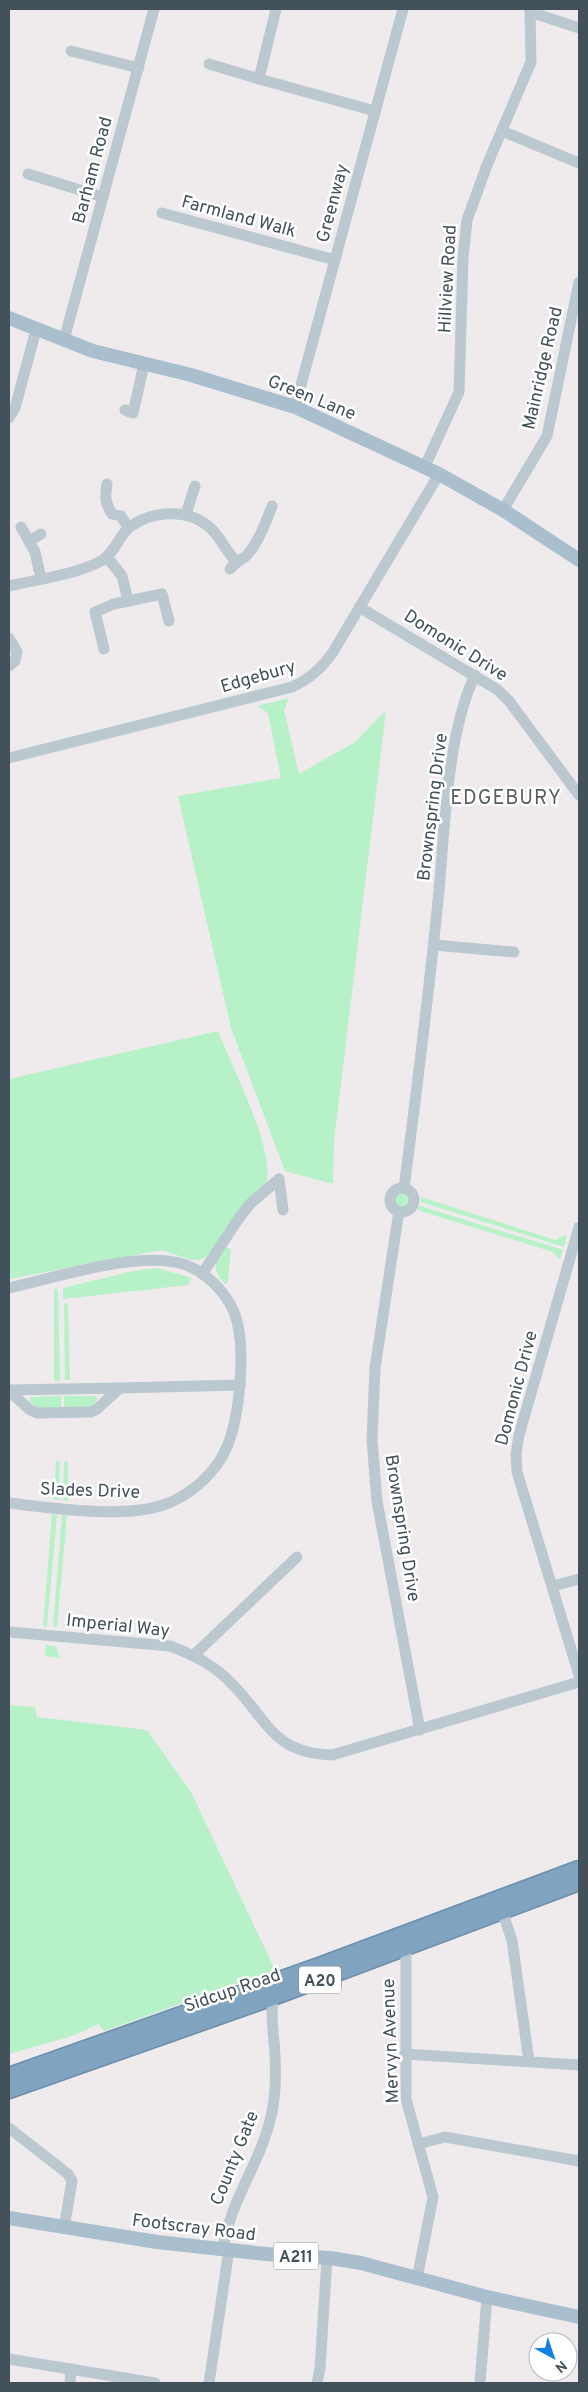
<svg xmlns="http://www.w3.org/2000/svg" width="588" height="2392" font-family="Overpass,sans-serif">
	<style>
		.green { fill: #b6f1c7 }
		.lines { fill: none; stroke-linecap: round; stroke-linejoin: round }
		.highway-casing { stroke: #6b8faa; stroke-width: 19 }
		.minor { stroke: #bbc8d0; stroke-width: 11 }
		.major { stroke: #a9bfcd; stroke-width: 14 }
		.highway { stroke: #80a4bf; stroke-width: 16 }
		.labels { text-anchor: middle; stroke-width: 5; stroke-linejoin: round; paint-order: stroke }
		.shield { fill: #fff; stroke: #7b858c; stroke-width: 1 }
		.shield-label { font-size: 16px; font-weight: bold; fill: #43515a }
		.street-label { font-size: 18px; fill: #43515a; stroke: #fff }
		.quarter-label { font-size: 20px; letter-spacing: 1px; fill: #585d61; stroke: #fff }
	</style>
	<rect width="100%" height="100%" fill="#efebec"/>
	<!-- green -->
	<g class="green">
		<path d="M289 698 284 710 299 774 355 742 386 710 334 1142 333 1184 285 1171 231 1028 178 796 281 778 268 713 257 706Z"/>
		<path d="M218 1031C232 1067 276 1150 266 1185 264 1194 217 1245 208 1256L199 1260H191L162 1250 9 1279V1079Z"/>
		<circle cx="401" cy="1200" r="7"/>
		<path d="M421 1197 555 1240 567 1235 564 1247 421 1202Z"/>
		<path d="M420 1206 563 1250 560 1260 553 1252 417 1210Z"/>
		<path d="M222 1248H231L228 1281 225 1284C213 1271 213 1262 222 1248Z"/>
		<path d="M157 1268 192 1278 188 1285 63 1299V1288L133 1271Z"/>
		<path d="M54 1289H58L60 1381H54Z"/>
		<path d="M68 1303 70 1380H65L64 1304Z"/>
		<path d="M61 1396V1408L39 1409 29 1401 31 1397Z"/>
		<path d="M64 1396H96L97 1399C93 1411 76 1408 64 1408Z"/>
		<path d="M56 1461H60L59 1500 54 1499Z"/>
		<path d="M68 1461V1501L63 1500 64 1462Z"/>
		<path d="M52 1514 57 1515 47 1627 43 1626Z"/>
		<path d="M62 1515H67L57 1627H53Z"/>
		<path d="M46 1645 55 1646 60 1658 45 1656Z"/>
		<path d="M9 1705 35 1707 37 1717 147 1730 191 1792 275 1970 104 2031 99 2024 72 2036 9 2054Z"/>
	</g>
	<g class="lines">
		<defs>
			<g id="highway">
				<path d="M9 2076 319 1966 579 1869"/>
				<path d="M9 2090 273 1997 579 1882"/>
			</g>
		</defs>
		<!-- highway casing -->
		<use href="#highway" class="highway-casing"/>
		<!-- minor -->
		<g class="minor">
			<path d="M276 9 259 79 375 111"/>
			<path d="M530 12 579 28"/>
			<path d="M71 51 139 68"/>
			<path d="M209 64 259 79"/>
			<path d="M502 131 579 163"/>
			<path d="M28 174 103 197"/>
			<path d="M162 213 335 260"/>
			<path d="M64 340 154 9"/>
			<path d="M295 407 403 9"/>
			<path d="M125 410 133 413 144 364"/>
			<path d="M9 418 15 408 36 330"/>
			<path d="M425 466 459 392 463 258 467 220 487 165 531 62 530 9"/>
			<path d="M107 484C105 496 105 504 112 514L121 516 128 527"/>
			<path d="M503 510 547 436 579 282"/>
			<path d="M186 514 195 486"/>
			<path d="M21 527 35 552 41 578"/>
			<path d="M29 541 41 534"/>
			<path d="M107 557 122 576 128 601"/>
			<path d="M230 569C235 563 239 561 245 557 256 547 267 520 272 506"/>
			<path d="M9 586C35 580 78 574 101 561 116 553 119 534 130 527 151 511 187 508 208 526 220 535 225 551 236 561"/>
			<path d="M359 607 498 690 509 701 579 795"/>
			<path d="M9 638 17 652 15 661 9 666"/>
			<path d="M104 649 95 612 114 604 162 594 169 621"/>
			<path d="M9 758 292 687C310 679 322 668 333 652L439 474"/>
			<path d="M434 945 514 952"/>
			<path d="M279 1179 283 1210"/>
			<path d="M404 1188C417 1089 429 991 439 891 445 826 447 734 475 675"/>
			<circle cx="402" cy="1200" r="12"/>
			<path d="M399 1211 375 1368 372 1440 377 1501 420 1730"/>
			<path d="M579 1227 519 1435 516 1454 517 1472 579 1675"/>
			<path d="M202 1274 239 1218 251 1203 279 1179"/>
			<path d="M9 1288C55 1278 138 1250 183 1264 205 1271 225 1291 234 1312 247 1344 240 1418 226 1449 216 1471 195 1491 173 1501 133 1521 53 1508 9 1503"/>
			<path d="M120 1388 240 1385"/>
			<path d="M9 1390 120 1388 97 1409 91 1412 37 1413 30 1410 9 1391"/>
			<path d="M553 1586 579 1579"/>
			<path d="M9 1632 170 1646C194 1655 216 1666 234 1686 269 1722 273 1753 332 1755L579 1682"/>
			<path d="M194 1655 297 1557"/>
			<path d="M502 1911 512 1940 529 2061"/>
			<path d="M406 1947V2099L433 2197 417 2279"/>
			<path d="M405 2054 579 2065"/>
			<path d="M9 2128 68 2174 72 2181 64 2228"/>
			<path d="M418 2144 445 2137 579 2161"/>
			<path d="M223 2249C230 2199 262 2162 272 2112 276 2093 276 2074 275 2055 274 2035 270 2017 273 1997"/>
			<path d="M9 2359 155 2383"/>
			<path d="M70 2383 71 2369"/>
			<path d="M209 2383 229 2250"/>
			<path d="M317 2383 320 2368 327 2258"/>
			<path d="M480 2383 487 2297"/>
		</g>
		<!-- major -->
		<g class="major">
			<path d="M9 318 93 351 191 375 295 407 439 474 503 510 579 560"/>
			<path d="M9 2218 157 2242 266 2254 330 2258 361 2263 487 2297 579 2317"/>
		</g>
		<!-- highway -->
		<use href="#highway" class="highway"/>
	</g>
	<g class="labels">
		<!-- shield labels -->
		<g class="shield">
			<rect x="299" y="1966.5" width="42" height="27" rx="4"/>
			<rect x="273.5" y="2242.5" width="45" height="27" rx="4"/>
		</g>
		<g class="shield-label">
			<text x="320" y="1986">A20</text>
			<text x="296" y="2262">A211</text>
		</g>
		<!-- street labels -->
		<g class="street-label">
			<text transform="translate(92 170) rotate(-75)" y="6">Barham Road</text>
			<text transform="translate(332 203) rotate(-75)" y="6">Greenway</text>
			<text transform="translate(239 216) rotate(15)" y="6">Farmland Walk</text>
			<text transform="translate(447 279) rotate(-87)" y="6">Hillview Road</text>
			<text transform="translate(542 368) rotate(-77)" y="6">Mainridge Road</text>
			<text transform="translate(312 397) rotate(22)" y="6">Green Lane</text>
			<text transform="translate(456 645) rotate(32)" y="6">Domonic Drive</text>
			<text transform="translate(258 676) rotate(-16)" y="6">Edgebury</text>
			<text transform="translate(432 807) rotate(-83)" y="6">Brownspring Drive</text>
			<text transform="translate(516 1388) rotate(-75)" y="6">Domonic Drive</text>
			<text transform="translate(90 1490) rotate(2)" y="6">Slades Drive</text>
			<text transform="translate(403 1528) rotate(81)" y="6">Brownspring Drive</text>
			<text transform="translate(118 1625) rotate(6)" y="6">Imperial Way</text>
			<text transform="translate(232 1990) rotate(-19)" y="6">Sidcup Road</text>
			<text transform="translate(390 2041) rotate(-92)" y="6">Mervyn Avenue</text>
			<text transform="translate(234 2158) rotate(-68)" y="6">County Gate</text>
			<text transform="translate(194 2227) rotate(7)" y="6">Footscray Road</text>
		</g>
		<!-- quarter labels -->
		<g class="quarter-label">
			<text x="506" y="804">EDGEBURY</text>
		</g>
	</g>
	<!-- border -->
	<rect width="588" height="2392" fill="none" stroke="#43515a" stroke-width="20"/>
	<!-- north arrow -->
	<g transform="translate(553 2357) rotate(140)"><circle r="24" fill="#ffffff" stroke="#b4b9bd"/>
	<path d="M0-4L9 19L0 12L-9 19Z" fill="#0e81e6"/>
	<text y="-8" font-size="14" font-weight="bold" text-anchor="middle" fill="#43515a">N</text>
	</g>
</svg>
